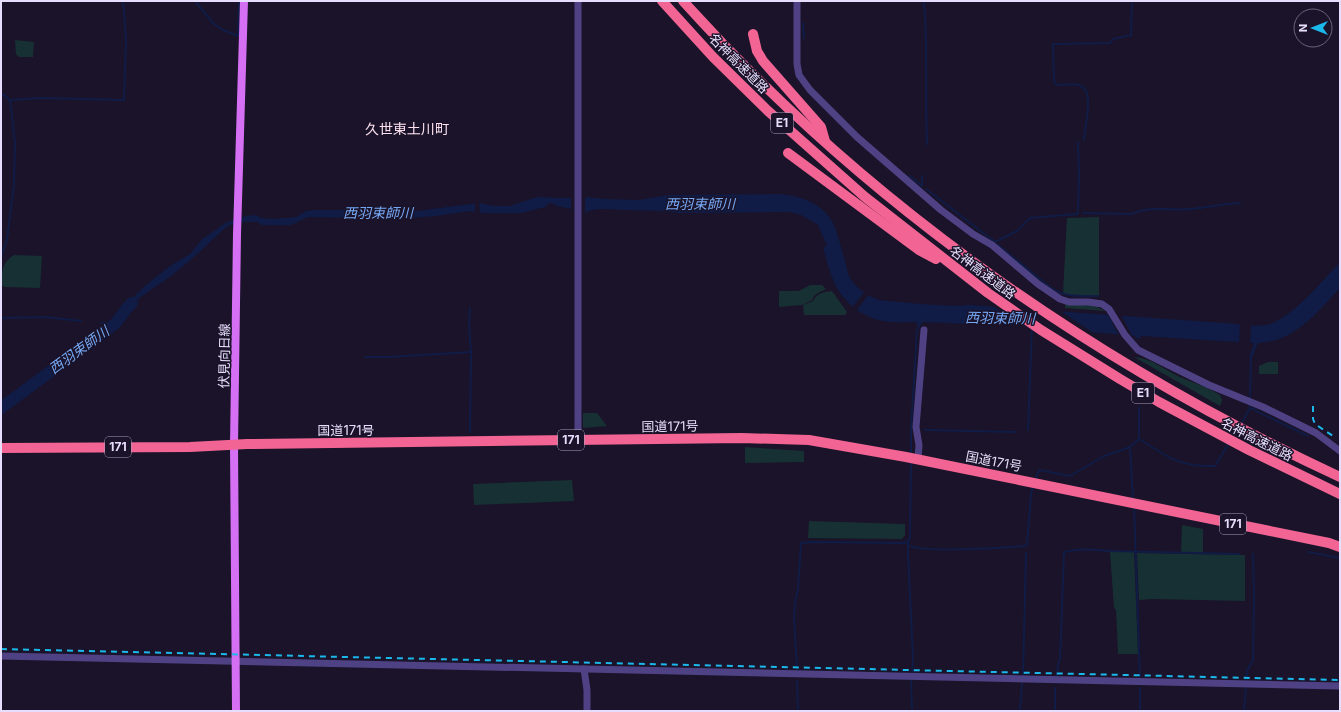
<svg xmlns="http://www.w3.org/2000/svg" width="1341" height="712" font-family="Inter,'Noto Sans JP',sans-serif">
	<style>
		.green { fill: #173033 }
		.water { fill: #101c46 }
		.pier { fill: #1a1329 }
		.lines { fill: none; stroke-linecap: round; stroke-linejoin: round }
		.stream { stroke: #101c46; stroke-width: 2 }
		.river { stroke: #101c46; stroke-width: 12 }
		.minor { stroke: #4f4284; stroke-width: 7 }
		.major { stroke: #d56ff3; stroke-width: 8 }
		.highway { stroke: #f26493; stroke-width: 10 }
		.rail { stroke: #1bb8ec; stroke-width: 2; stroke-dasharray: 6 5; stroke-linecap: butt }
		.labels { text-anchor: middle; stroke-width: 3; stroke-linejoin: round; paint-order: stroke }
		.shield { fill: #1a1329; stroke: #a9a1bd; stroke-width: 1 }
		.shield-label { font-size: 12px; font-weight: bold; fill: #e6defc }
		.street-label { font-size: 13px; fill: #e6defc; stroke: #1a1329 }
		.neighbourhood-label { font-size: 14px; fill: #fce0ee; stroke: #1a1329 }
		.water-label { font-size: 14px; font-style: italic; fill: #75a7f3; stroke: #1a1329 }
	</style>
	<rect width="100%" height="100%" fill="#1a1329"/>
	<!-- green -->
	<g class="green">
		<path d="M15 40 34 42 33 57H19L16 54Z"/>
		<path d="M1099 217V296H1071L1063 293 1067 218Z"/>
		<path d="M14 255 42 256 40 288 4 287 1 284C1 272 3 261 14 255Z"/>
		<path d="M810 285H822L826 289 818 293 814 296 812 300 802 305 779 307V291H799Z"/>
		<path d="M832 291 847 312 845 315H804L803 305 813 301C817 293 823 292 832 291Z"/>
		<path d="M1065 304C1080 305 1093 304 1106 311L1065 308Z"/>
		<path d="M1134 357C1153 359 1163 369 1180 377 1194 383 1207 387 1220 395L1222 400 1220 406Z"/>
		<path d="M1268 362H1278V374H1259V366Z"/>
		<path d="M583 413H597L607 426 583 428Z"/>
		<path d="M745 447 804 451V462L745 463Z"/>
		<path d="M572 480 574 501 474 505 473 484Z"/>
		<path d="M809 521 905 524V535L902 539 808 538Z"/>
		<path d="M1182 525 1203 529V553L1181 552Z"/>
		<path d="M1110 552H1134L1138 654H1118L1116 610 1114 608Z"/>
		<path d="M1137 553 1245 555V601L1152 599 1139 600Z"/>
	</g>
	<!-- water -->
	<path class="water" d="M778 194C800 195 825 204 834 225 838 235 841 247 844 257 846 263 847 272 850 278 855 287 869 297 879 300 885 301 893 301 900 302 923 304 947 307 970 305L1225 323C1238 324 1252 327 1265 325 1289 322 1323 280 1340 262V288C1317 313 1294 342 1258 343L1252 358H1249L1254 343 1141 336 1140 339 1135 338V336L981 322 969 324 923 322 921 325H916L917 322C906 322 894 323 883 321 862 317 843 302 834 282 829 271 826 258 823 247L827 246 818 225 801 215 789 212 678 213C661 210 644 211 627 210 614 210 599 207 587 212L557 206 552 203 548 204 545 207 522 213H483L470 211 436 216 409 218 389 213H377L352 218 308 217 291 225H262L257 222H243L230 225 225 228C208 244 191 261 172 275 156 288 134 297 124 317L122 313 125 305 146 285 170 266 190 254 202 239 227 222 246 216 256 215 261 218 273 219 296 217 306 211 315 210H339L382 207H392L408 211H417L470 204 480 203 494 206H510L537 197 560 198 586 197 605 199 639 200 669 195Z"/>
	<!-- pier -->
	<g class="pier">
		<path d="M571 195H585V214L571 210Z"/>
		<path d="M475 201H479L480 214H475Z"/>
		<path d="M358 206V219L353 220V207Z"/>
		<path d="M866 290 870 293 856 311 852 308Z"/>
		<path d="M990 304 1056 308 1095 334 1023 328Z"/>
		<path d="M1107 313 1121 314 1133 338 1120 337Z"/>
		<path d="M1240 322 1251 323 1250 345H1239Z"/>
	</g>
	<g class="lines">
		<!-- stream -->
		<g class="stream">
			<path d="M195 1 214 24 223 30 238 36 239 1"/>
			<path d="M924 1C928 49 925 96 927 144"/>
			<path d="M803 23 804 38"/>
			<path d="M1 95H4L10 100"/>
			<path d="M1084 140C1084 127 1096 90 1079 85 1073 83 1064 85 1057 85L1054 82 1053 44 1110 43 1113 39 1131 35 1132 1"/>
			<path d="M910 176 922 186"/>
			<path d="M922 176V185"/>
			<path d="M926 189 995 242 1017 231 1030 218 1077 214 1078 212 1079 175 1078 142"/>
			<path d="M1083 213 1132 214C1150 205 1172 211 1191 209 1207 207 1224 204 1240 203"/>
			<path d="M998 245 1051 288C1067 298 1081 296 1098 296"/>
			<path d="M1 257 7 240 14 184 15 143 10 100 40 98 124 100 126 40 123 1"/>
			<path d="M470 308 469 323 471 352 470 432"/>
			<path d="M1 318 45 317 81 321"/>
			<path d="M101 323 115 324"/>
			<path d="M365 357H390L471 352"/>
			<path d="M1250 399 1251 356"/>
			<path d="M1250 404V408L1308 436"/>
			<path d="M1241 424 1250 408"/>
			<path d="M925 430 1016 432"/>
			<path d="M1028 430 1032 327"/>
			<path d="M1232 438 1237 430"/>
			<path d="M1139 439C1168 457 1179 467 1215 466L1229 443"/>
			<path d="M1130 447 1133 499"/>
			<path d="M911 454V429L917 330 920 324"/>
			<path d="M1035 480 1039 470 1070 476 1104 456 1130 447 1139 439V407"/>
			<path d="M1134 506 1140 678"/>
			<path d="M908 541V554L913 658 912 674"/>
			<path d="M908 545C920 554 1006 547 1025 546L1027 545 1031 494 1033 486"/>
			<path d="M1308 552 1340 558"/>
			<path d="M797 669 794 616 795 603 798 588 801 543 811 542 904 543 908 541 910 538 911 461"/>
			<path d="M1023 675 1026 553"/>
			<path d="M1057 676 1058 664 1060 660 1064 552C1079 548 1094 549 1109 551L1239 554"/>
			<path d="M911 678 912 711"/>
			<path d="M797 681 798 711"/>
			<path d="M1246 682 1247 671 1253 660 1254 594 1253 554"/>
			<path d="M1020 711 1022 683"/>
			<path d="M1055 711V688"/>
			<path d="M1140 711V688"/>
			<path d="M1244 711 1246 686"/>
		</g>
		<!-- river -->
		<path class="river" d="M1 408 115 324 127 308 132 303"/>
		<!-- minor -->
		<g class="minor">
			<path d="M578 1V440"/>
			<path d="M797 1V64L799 75 810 90 857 137 941 210 973 234 992 245 1038 284 1060 299 1069 302H1088L1102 304 1109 309 1125 335 1138 350 1209 385 1263 407 1316 433 1340 451"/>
			<path d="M918 459 919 445 916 427 924 330"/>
			<path d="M1 656 1340 686"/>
			<path d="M584 669 587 690V711"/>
		</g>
		<!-- major -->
		<path class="major" d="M236 711 234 445 237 234 244 1"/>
		<!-- highway -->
		<g class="highway">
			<path d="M662 1 713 57 768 111 865 197 988 293 1041 330 1120 379 1159 402 1249 450 1340 494"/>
			<path d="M683 1C865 203 1093 363 1340 477"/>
			<path d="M753 34 757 51 763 61 821 127 825 141"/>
			<path d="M788 153 919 250 936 259"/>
			<path d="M1 448 190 447 247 444 742 438 809 440 906 457 1329 543 1340 547"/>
		</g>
		<!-- rail -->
		<g class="rail">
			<path d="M1313 406V419L1315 424 1336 438"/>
			<path d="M1 649 1340 680"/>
		</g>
	</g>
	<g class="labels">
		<!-- shield labels -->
		<g class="shield">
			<rect x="771" y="113" width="22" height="20" rx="3"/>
			<rect x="1132" y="383" width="22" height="20" rx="3"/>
			<rect x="558" y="430" width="26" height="20" rx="3"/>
			<rect x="105" y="437" width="26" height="20" rx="3"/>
			<rect x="1220" y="514" width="26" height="20" rx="3"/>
		</g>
		<g class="shield-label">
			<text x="782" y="127">E1</text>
			<text x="1143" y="397">E1</text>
			<text x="571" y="444">171</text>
			<text x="118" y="451">171</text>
			<text x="1233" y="528">171</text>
		</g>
		<!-- street labels -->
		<g class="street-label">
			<text transform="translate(739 63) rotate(45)" y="5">名神高速道路</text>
			<text transform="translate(983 272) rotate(37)" y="5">名神高速道路</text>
			<text transform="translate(224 356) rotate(-89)" y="5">伏見向日線</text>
			<text transform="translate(670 426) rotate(-1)" y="5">国道171号</text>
			<text x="346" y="435">国道171号</text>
			<text transform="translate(1257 439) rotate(27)" y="5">名神高速道路</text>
			<text transform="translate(994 461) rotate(11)" y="5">国道171号</text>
		</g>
		<!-- neighbourhood labels -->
		<g class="neighbourhood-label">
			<text x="407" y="134">久世東土川町</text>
		</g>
		<!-- water labels -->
		<g class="water-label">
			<text x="700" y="209">西羽束師川</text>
			<text x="378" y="218">西羽束師川</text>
			<text transform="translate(1000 318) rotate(1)" y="5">西羽束師川</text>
			<text transform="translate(79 350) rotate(-36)" y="5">西羽束師川</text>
		</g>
	</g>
	<!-- border -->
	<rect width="1341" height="712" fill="none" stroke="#e6defc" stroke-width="4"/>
	<!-- north arrow -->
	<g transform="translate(1313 28) rotate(270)"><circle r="19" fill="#1a1329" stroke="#6c647d"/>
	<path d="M0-3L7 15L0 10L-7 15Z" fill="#1bb8ec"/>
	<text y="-6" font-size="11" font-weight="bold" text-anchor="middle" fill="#e6defc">N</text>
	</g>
</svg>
